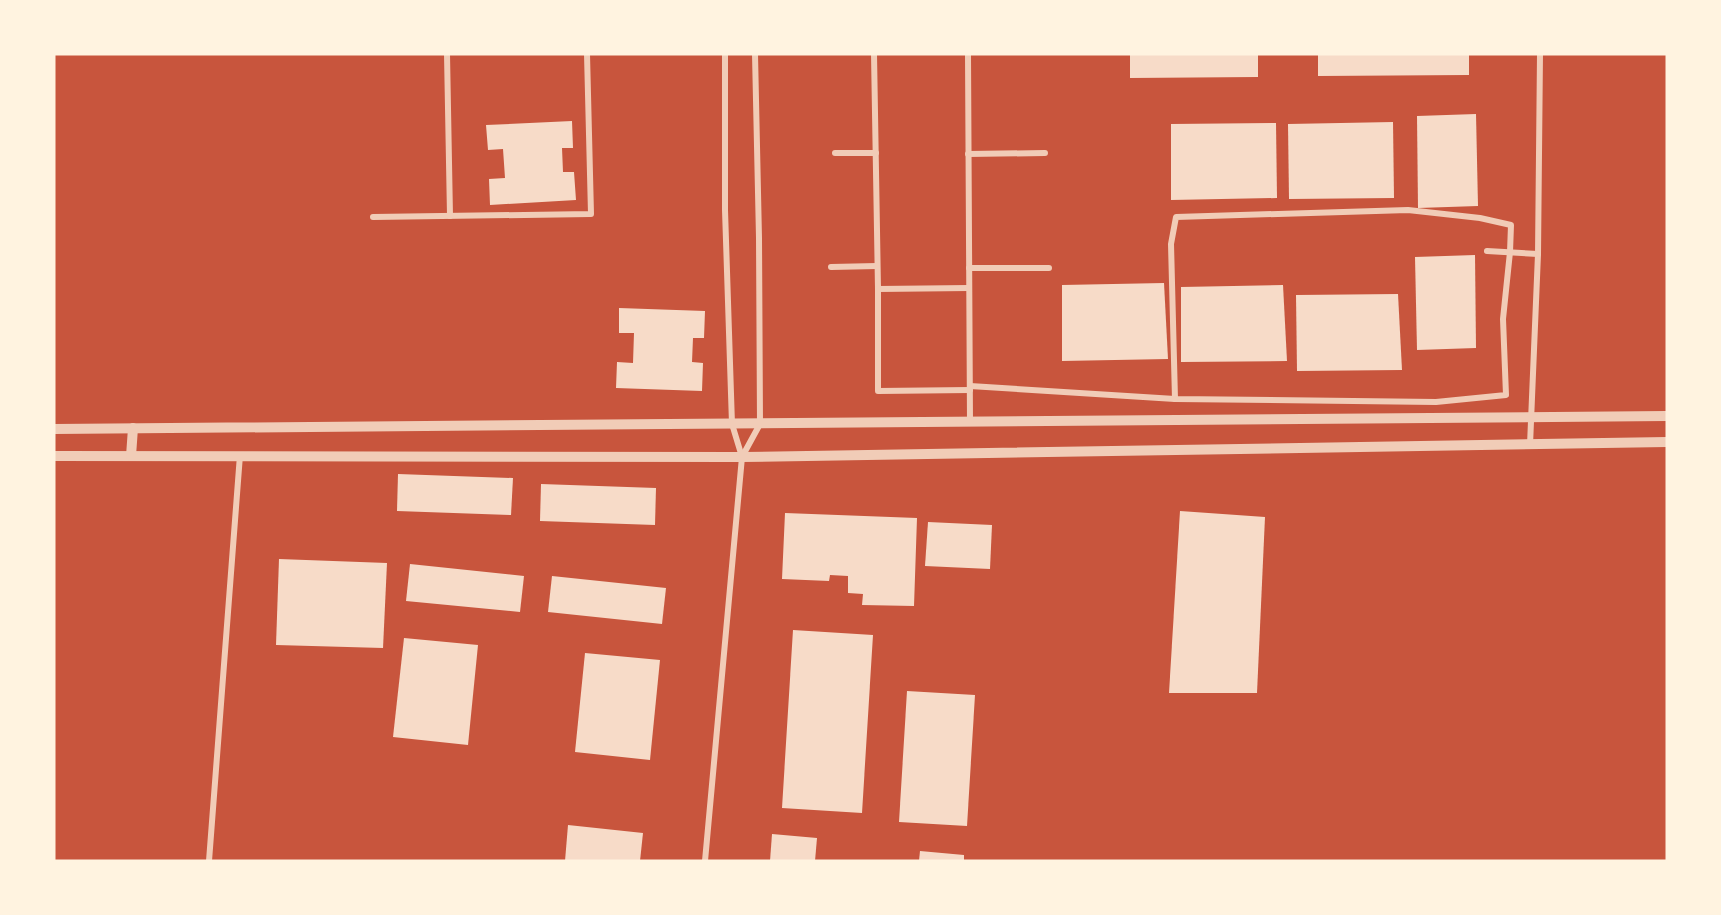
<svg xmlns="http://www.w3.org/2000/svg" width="1721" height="915" font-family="Montserrat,sans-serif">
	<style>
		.building { fill: #f7dbc8 }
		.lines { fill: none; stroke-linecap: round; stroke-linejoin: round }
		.minor { stroke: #f1ccb7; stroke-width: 6 }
		.tertiary { stroke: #f1ccb7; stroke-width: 10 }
	</style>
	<rect width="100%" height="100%" fill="#c8553d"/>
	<!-- building -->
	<g class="building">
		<path d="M1130 54H1258V77L1130 78Z"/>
		<path d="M1318 54H1469V75L1318 76Z"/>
		<path d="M1476 114 1478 206 1418 208 1417 116Z"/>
		<path d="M572 121 573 148H562L563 172H574L576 200 490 205 489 179 505 178 503 149 488 150 486 125Z"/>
		<path d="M1393 122 1394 198 1289 199 1288 124Z"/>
		<path d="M1276 123 1277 198 1171 200V124Z"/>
		<path d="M1475 255 1476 348 1417 350 1415 257Z"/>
		<path d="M1164 283 1168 359 1062 361V285Z"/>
		<path d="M1283 285 1287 361 1181 362V287Z"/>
		<path d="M1398 294 1402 370 1297 371 1296 295Z"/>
		<path d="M619 308 705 311 704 338H693L692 362 703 363 702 391 616 388 617 362 633 363 634 333H619Z"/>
		<path d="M398 474 513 478 511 515 397 511Z"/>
		<path d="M541 484 656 488 655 525 540 521Z"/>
		<path d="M1180 511 1265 517 1257 693H1169Z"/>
		<path d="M785 513 917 518 914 606 862 605 863 594 848 593V576L830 575 829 581 782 579Z"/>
		<path d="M928 522 992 525 990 569 925 566Z"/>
		<path d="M279 559 387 563 383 648 276 645Z"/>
		<path d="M410 564 524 576 520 612 406 601Z"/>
		<path d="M552 576 666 588 662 624 548 612Z"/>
		<path d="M793 630 873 635 862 813 782 808Z"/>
		<path d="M404 638 478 645 468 745 393 737Z"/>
		<path d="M585 653 660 660 650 760 575 752Z"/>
		<path d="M907 691 975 695 967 826 899 822Z"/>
		<path d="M568 825 643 833 640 861H565Z"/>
		<path d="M772 834 817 838 815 861H770Z"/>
		<path d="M920 851 964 855V861H919Z"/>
	</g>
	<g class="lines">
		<!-- minor -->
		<g class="minor">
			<path d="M447 54 450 216"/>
			<path d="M874 54 878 289 969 288"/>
			<path d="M968 54 970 422"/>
			<path d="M835 153H876"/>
			<path d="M968 154 1045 153"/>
			<path d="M1408 210 1480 218 1511 225 1510 252 1503 319 1506 395 1436 402 1175 399 1171 244 1176 217Z"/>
			<path d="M373 217 591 214 587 54"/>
			<path d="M1487 251 1538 254"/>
			<path d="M831 267 877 266"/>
			<path d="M969 268H1049"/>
			<path d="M878 289V391L970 390"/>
			<path d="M970 386 1175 399"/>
			<path d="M1530 445 1538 254 1540 54"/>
			<path d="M742 457 760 424 759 238 755 54"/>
			<path d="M209 861 240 455"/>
			<path d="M705 861 742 457 732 424 725 210V54"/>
		</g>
		<!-- tertiary -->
		<g class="tertiary">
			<path d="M54 429 1667 416"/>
			<path d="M54 456 742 457 1667 442"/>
			<path d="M131 456 133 428"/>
		</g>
	</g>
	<!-- border -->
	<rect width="1721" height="915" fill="none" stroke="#fff3e0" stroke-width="111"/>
</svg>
